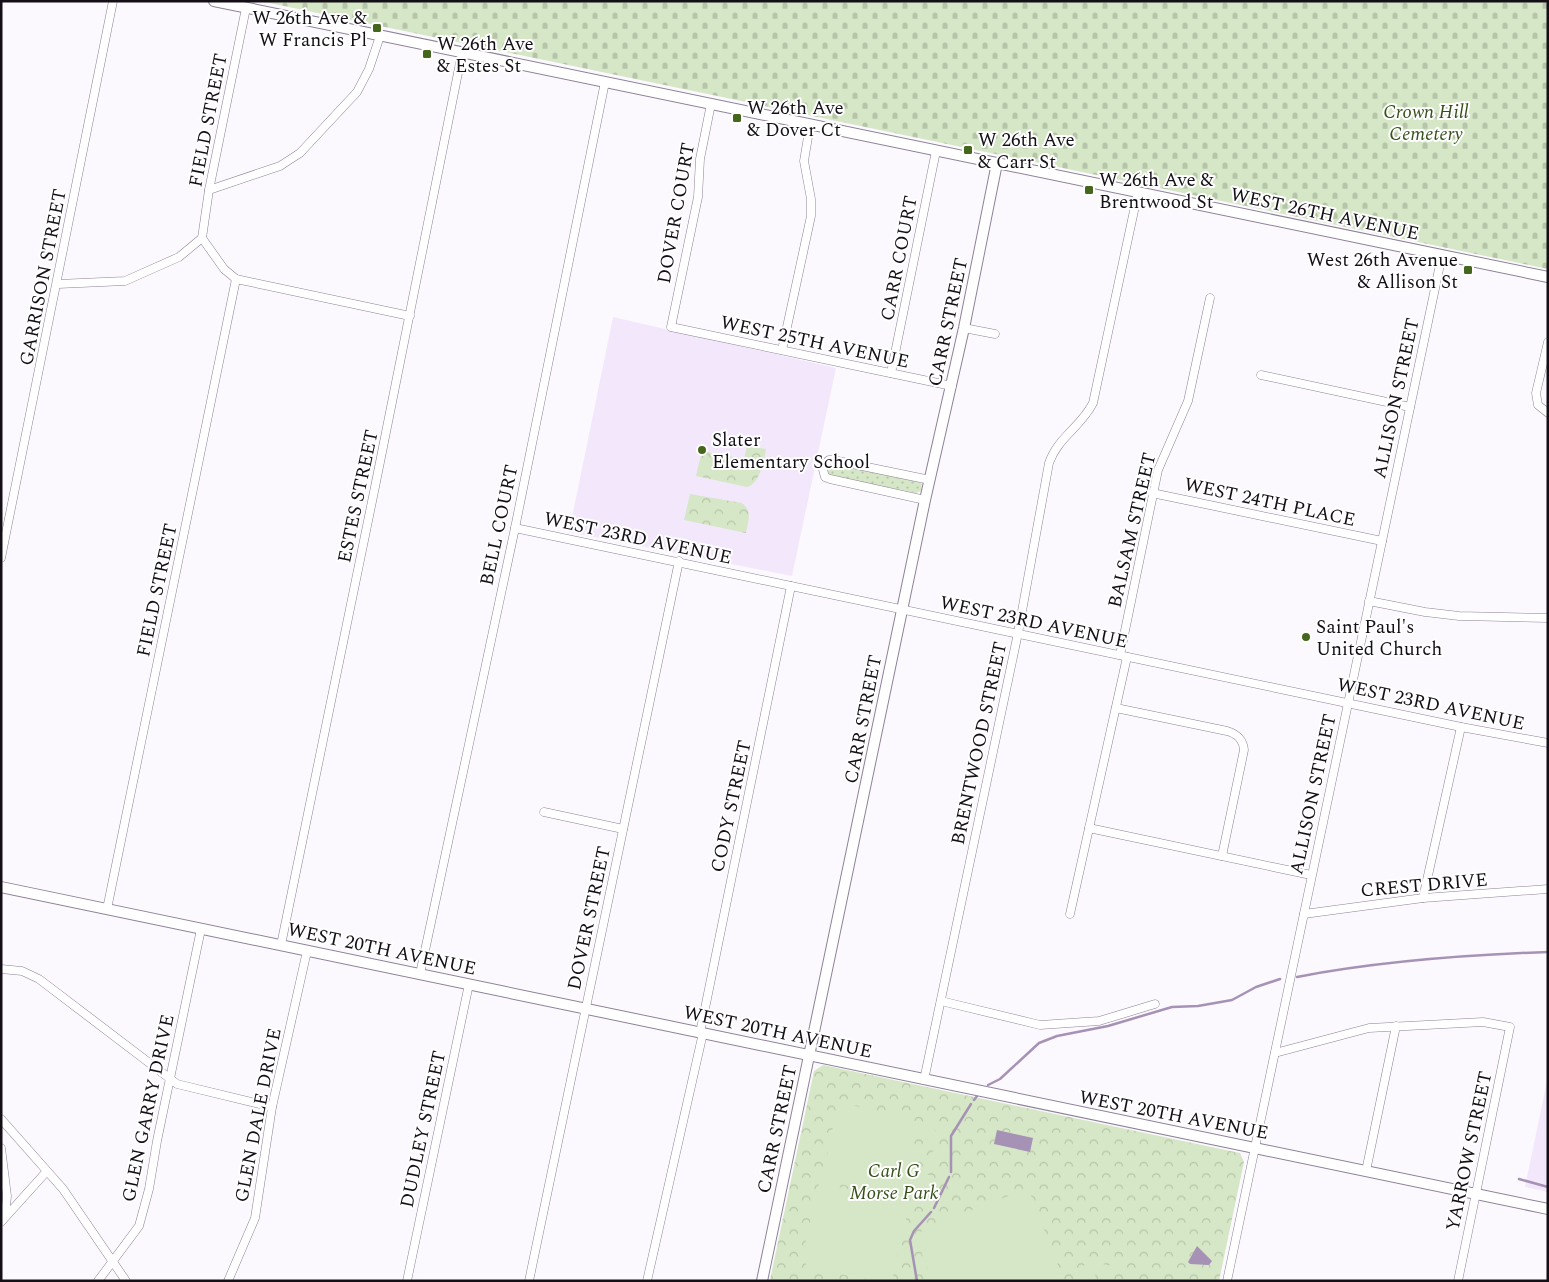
<svg xmlns="http://www.w3.org/2000/svg" width="1549" height="1282" font-family="Spectral,serif">
	<style>
		.built { fill: #f3e8fb }
		.grass { fill: url(#grass-dots) }
		.cemetery { fill: url(#cemetery-stones) }
		.park { fill: url(#park-crowns) }
		.pitch { fill: #d5e7c6 }
		.water { fill: #a692b5 }
		.lines { fill: none; stroke-linecap: round; stroke-linejoin: round }
		.stream { stroke: #a692b5; stroke-width: 2.5 }
		.minor-casing { stroke: #8e8198; stroke-width: 9 }
		.tertiary-casing { stroke: #8e8198; stroke-width: 12 }
		.minor { stroke: #fff; stroke-width: 8 }
		.tertiary { stroke: #fff; stroke-width: 10 }
		.poi-dot { fill: #45661d; stroke: #fff; stroke-width: 2 }
		.labels { text-anchor: middle; stroke-width: 4; stroke-linejoin: round; paint-order: stroke }
		.poi-label { font-size: 19px; fill: #140f17; stroke: #fff; text-anchor: start }
		.park-label { font-size: 19px; font-style: italic; fill: #36501a; stroke: #fff }
		.street-label { font-size: 19px; fill: #140f17; stroke: #fff }
	</style>
	<defs>
		<pattern id="grass-dots" width="8" height="8" patternUnits="userSpaceOnUse" patternTransform="scale(1.25)"><rect width="8" height="8" fill="#d5e7c6"/><path d="M2 2h.1M6 6h.1" fill="none" stroke="#b6c5a9" stroke-width="1.8" stroke-linecap="round"/></pattern>
		<pattern id="cemetery-stones" width="16" height="16" patternUnits="userSpaceOnUse" patternTransform="scale(1.25)"><rect width="16" height="16" fill="#d5e7c6"/><path d="M2 7V4a2 2 0 0 1 4 0v3zM10 15v-3a2 2 0 0 1 4 0v3z" fill="#b6c5a9"/></pattern>
		<pattern id="park-crowns" width="20" height="18" patternUnits="userSpaceOnUse" patternTransform="scale(1.25)"><rect width="20" height="18" fill="#d5e7c6"/><path d="M2 6a3 3 0 1 1 6 0M12 15a3 3 0 1 1 6 0" fill="none" stroke="#b6c5a9"/></pattern>
	</defs>
	<rect width="100%" height="100%" fill="#fcf9fe"/>
	<!-- built -->
	<g class="built">
		<path d="M613 317 836 368 792 576 569 532Z"/>
		<path d="M1548 1076V1192L1525 1187Z"/>
	</g>
	<!-- grass -->
	<path class="grass" d="M830 463 917 481 922 484 921 491 916 493 832 476 827 474 826 468Z"/>
	<!-- cemetery -->
	<path class="cemetery" d="M260 1H1548V269Z"/>
	<!-- park -->
	<g class="park">
		<path d="M747 446 766 449C764 460 760 484 747 487L696 476 702 451 744 459Z"/>
		<path d="M690 494 742 503C753 512 748 521 746 533L684 520Z"/>
		<path d="M823 1065 1240 1153 1244 1162 1219 1281 770 1280 814 1071Z"/>
	</g>
	<!-- pitch -->
	<g class="pitch">
		<path d="M843 1103 916 1121 908 1199 822 1180 837 1107Z"/>
		<path d="M928 1121 941 1139 932 1146 918 1128Z"/>
		<path d="M938 1148 945 1159 928 1170 921 1160Z"/>
		<path d="M918 1172 933 1176 927 1203 911 1199Z"/>
		<path d="M819 1183 910 1202 892 1281H877L808 1268 802 1258Z"/>
		<path d="M1022 1191 1030 1193 1064 1281H935C924 1263 917 1250 922 1229Z"/>
		<path d="M1085 1261 1098 1264 1094 1281H1081Z"/>
		<path d="M1102 1264 1114 1266 1111 1281H1099Z"/>
	</g>
	<!-- water -->
	<g class="water">
		<path d="M997 1130 1033 1138 1030 1152 994 1144Z"/>
		<path d="M1197 1246 1212 1261 1209 1265 1190 1264 1188 1262Z"/>
	</g>
	<g class="lines">
		<!-- stream -->
		<g class="stream">
			<path d="M1297 977C1380 961 1463 955 1548 952"/>
			<path d="M988 1085 1000 1079 1039 1043 1057 1036 1108 1026 1172 1007 1198 1006 1232 1000 1256 987 1280 979"/>
			<path d="M974 1100 977 1096"/>
			<path d="M951 1172V1136L971 1104"/>
			<path d="M1519 1179 1548 1187"/>
			<path d="M934 1208 949 1177"/>
			<path d="M917 1281 910 1240 914 1231 931 1212"/>
		</g>
		<defs>
			<g id="minor">
				<path d="M711 104 700 159 698 197 671 327 952 386"/>
				<path d="M209 190 280 166 300 153 357 92 369 69 380 36"/>
				<path d="M202 238 209 190 246 8"/>
				<path d="M202 238 224 269 236 279 410 316"/>
				<path d="M58 284 125 281 179 257 202 238"/>
				<path d="M964 328 995 334"/>
				<path d="M1548 342 1536 393 1538 405 1548 413"/>
				<path d="M782 350 811 216V199L804 161 810 125"/>
				<path d="M891 373 936 151"/>
				<path d="M1261 375 1410 407"/>
				<path d="M1152 493 1382 541"/>
				<path d="M925 500 830 479 825 477 822 466 829 460H833L930 480"/>
				<path d="M515 528 1461 727 1548 743"/>
				<path d="M1 558 113 1"/>
				<path d="M1369 601 1425 612 1459 616 1548 618"/>
				<path d="M1120 655 1158 470 1188 401 1210 298"/>
				<path d="M1116 708 1227 731C1237 734 1243 739 1244 750L1222 856"/>
				<path d="M544 812 623 829"/>
				<path d="M1089 828 1311 875"/>
				<path d="M1423 898 1461 727"/>
				<path d="M107 909 236 279"/>
				<path d="M1070 914 1127 657"/>
				<path d="M1304 914 1423 898 1548 889"/>
				<path d="M281 945 376 482 462 53"/>
				<path d="M1 969 22 971 39 979 177 1084 272 1107"/>
				<path d="M420 974 515 528 605 82"/>
				<path d="M941 1001 1040 1025 1099 1021 1155 1004"/>
				<path d="M700 1033 791 586"/>
				<path d="M1275 1053 1369 1028 1483 1022 1510 1027 1458 1281"/>
				<path d="M924 1080 1018 633 1049 463C1058 437 1081 427 1093 403L1138 192"/>
				<path d="M1 1119 63 1189 126 1281"/>
				<path d="M1 1148 7 1196 5 1216"/>
				<path d="M1366 1171 1396 1026"/>
				<path d="M1 1222 47 1171"/>
				<path d="M98 1281 139 1226 149 1189 157 1141 201 929"/>
				<path d="M228 1281 255 1218 272 1107 307 951"/>
				<path d="M407 1281 469 984"/>
				<path d="M529 1281 679 561"/>
				<path d="M647 1281 703 1033"/>
				<path d="M1227 1281 1442 255"/>
			</g>
			<g id="tertiary">
				<path d="M214 1 1548 277"/>
				<path d="M1 887 1548 1209"/>
				<path d="M762 1281 925 500 964 328 997 163"/>
			</g>
		</defs>
		<!-- minor casing -->
		<use href="#minor" class="minor-casing"/>
		<!-- tertiary casing -->
		<use href="#tertiary" class="tertiary-casing"/>
		<!-- minor -->
		<use href="#minor" class="minor"/>
		<!-- tertiary -->
		<use href="#tertiary" class="tertiary"/>
	</g>
	<!-- markers -->
	<g class="poi-dot">
		<rect x="372" y="23" width="10" height="10" rx="2.5"/>
		<rect x="422" y="49" width="10" height="10" rx="2.5"/>
		<rect x="732" y="113" width="10" height="10" rx="2.5"/>
		<rect x="963" y="145" width="10" height="10" rx="2.5"/>
		<rect x="1084" y="185" width="10" height="10" rx="2.5"/>
		<rect x="1463" y="265" width="10" height="10" rx="2.5"/>
		<circle cx="702" cy="450" r="5"/>
		<circle cx="1306" cy="637" r="5"/>
	</g>
	<g class="labels">
		<!-- poi labels -->
		<g class="poi-label">
			<text x="367" y="24" text-anchor="end">W 26th Ave &amp;<tspan x="367" dy="22">W Francis Pl</tspan></text>
			<text x="437" y="50">W 26th Ave<tspan x="437" dy="22">&amp; Estes St</tspan></text>
			<text x="747" y="114">W 26th Ave<tspan x="747" dy="22">&amp; Dover Ct</tspan></text>
			<text x="978" y="146">W 26th Ave<tspan x="978" dy="22">&amp; Carr St</tspan></text>
			<text x="1099" y="186">W 26th Ave &amp;<tspan x="1099" dy="22">Brentwood St</tspan></text>
			<text x="1458" y="266" text-anchor="end">West 26th Avenue<tspan x="1458" dy="22">&amp; Allison St</tspan></text>
			<text x="712" y="446">Slater<tspan x="712" dy="22">Elementary School</tspan></text>
			<text x="1316" y="633">Saint Paul's<tspan x="1316" dy="22">United Church</tspan></text>
		</g>
		<!-- park labels -->
		<g class="park-label">
			<text x="1426" y="118">Crown Hill<tspan x="1426" dy="22">Cemetery</tspan></text>
			<text x="894" y="1177">Carl G<tspan x="894" dy="22">Morse Park</tspan></text>
		</g>
		<!-- street labels -->
		<g class="street-label">
			<text transform="translate(207 120) rotate(-79)" y="7">FIELD STREET</text>
			<text transform="translate(675 213) rotate(-80)" y="7">DOVER COURT</text>
			<text transform="translate(1325 213) rotate(12)" y="7">WEST 26TH AVENUE</text>
			<text transform="translate(898 258) rotate(-79)" y="7">CARR COURT</text>
			<text transform="translate(42 277) rotate(-79)" y="7">GARRISON STREET</text>
			<text transform="translate(947 322) rotate(-78)" y="7">CARR STREET</text>
			<text transform="translate(815 341) rotate(12)" y="7">WEST 25TH AVENUE</text>
			<text transform="translate(1395 398) rotate(-78)" y="7">ALLISON STREET</text>
			<text transform="translate(357 496) rotate(-78)" y="7">ESTES STREET</text>
			<text transform="translate(1270 501) rotate(12)" y="7">WEST 24TH PLACE</text>
			<text transform="translate(498 525) rotate(-78)" y="7">BELL COURT</text>
			<text transform="translate(1131 530) rotate(-77)" y="7">BALSAM STREET</text>
			<text transform="translate(638 537) rotate(12)" y="7">WEST 23RD AVENUE</text>
			<text transform="translate(156 590) rotate(-78)" y="7">FIELD STREET</text>
			<text transform="translate(1034 621) rotate(12)" y="7">WEST 23RD AVENUE</text>
			<text transform="translate(1431 703) rotate(12)" y="7">WEST 23RD AVENUE</text>
			<text transform="translate(862 719) rotate(-79)" y="7">CARR STREET</text>
			<text transform="translate(978 743) rotate(-78)" y="7">BRENTWOOD STREET</text>
			<text transform="translate(1312 794) rotate(-78)" y="7">ALLISON STREET</text>
			<text transform="translate(730 806) rotate(-78)" y="7">CODY STREET</text>
			<text transform="translate(1424 884) rotate(-5)" y="7">CREST DRIVE</text>
			<text transform="translate(588 918) rotate(-78)" y="7">DOVER STREET</text>
			<text transform="translate(382 948) rotate(12)" y="7">WEST 20TH AVENUE</text>
			<text transform="translate(778 1031) rotate(12)" y="7">WEST 20TH AVENUE</text>
			<text transform="translate(147 1108) rotate(-78)" y="7">GLEN GARRY DRIVE</text>
			<text transform="translate(1174 1114) rotate(11)" y="7">WEST 20TH AVENUE</text>
			<text transform="translate(257 1115) rotate(-79)" y="7">GLEN DALE DRIVE</text>
			<text transform="translate(422 1129) rotate(-78)" y="7">DUDLEY STREET</text>
			<text transform="translate(776 1129) rotate(-78)" y="7">CARR STREET</text>
			<text transform="translate(1468 1151) rotate(-78)" y="7">YARROW STREET</text>
		</g>
	</g>
	<!-- border -->
	<rect width="1549" height="1282" fill="none" stroke="#140f17" stroke-width="5"/>
</svg>
